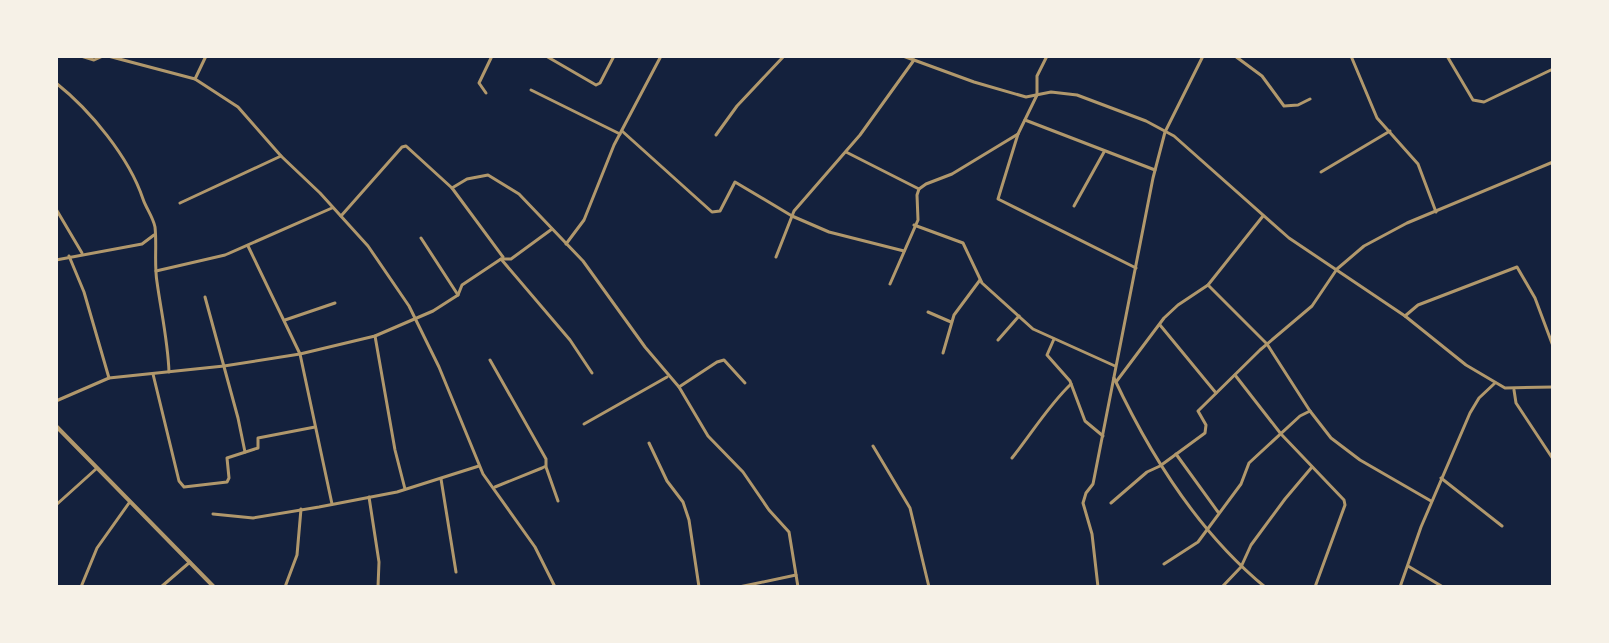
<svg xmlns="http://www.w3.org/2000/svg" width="1609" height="643" font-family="Ubuntu,sans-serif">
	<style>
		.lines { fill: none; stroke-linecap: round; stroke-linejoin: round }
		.minor { stroke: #b1986c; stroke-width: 3 }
		.tertiary { stroke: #b1986c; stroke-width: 4 }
	</style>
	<rect width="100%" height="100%" fill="#14213d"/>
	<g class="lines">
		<!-- minor -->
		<g class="minor">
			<path d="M81 56 94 60 103 56"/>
			<path d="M108 56 195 79 238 107 281 156 320 193 368 246 409 306 439 367 483 474 535 547 555 587"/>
			<path d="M546 56 596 85 600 83 614 56"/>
			<path d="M903 56 974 82 1026 97 1051 92 1077 95 1146 121 1174 136 1289 238 1405 316 1466 365 1505 388 1553 387"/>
			<path d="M1047 56 1037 76V95L1018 134 998 199 1136 268"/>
			<path d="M1235 56 1262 76 1284 106 1298 105 1310 99"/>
			<path d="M1351 56 1377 118 1418 164 1436 212"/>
			<path d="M1447 56 1473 100 1484 102 1553 69"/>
			<path d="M195 79 206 56"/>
			<path d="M56 83C90 110 129 157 143 199 146 208 153 217 155 227 157 245 154 264 157 282 161 311 168 342 169 372"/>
			<path d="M531 90 620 134"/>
			<path d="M486 93 479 83 492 56"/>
			<path d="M1025 120 1155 170"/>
			<path d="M622 131 712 212 720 211 735 182 792 216 829 232 904 251"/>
			<path d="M716 135 737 106 784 56"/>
			<path d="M846 152 919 189"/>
			<path d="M1321 172 1390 131"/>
			<path d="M452 188 467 179 488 175 519 194 583 261 645 347 679 387 708 436 743 472 769 510 789 532 798 587"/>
			<path d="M180 203 281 156"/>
			<path d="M1074 206 1104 152"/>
			<path d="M56 209 82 253"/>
			<path d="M341 216 402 147 406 146 452 188 503 257"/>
			<path d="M914 225 963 243 982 283 1033 329 1115 366"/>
			<path d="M421 238 458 295"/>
			<path d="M566 244 584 220 614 145 661 56"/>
			<path d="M248 246 300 354 332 504"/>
			<path d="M69 256 84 292 109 378"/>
			<path d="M776 257 794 211 860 135 914 60"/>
			<path d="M501 259 570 340 592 373"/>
			<path d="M56 260 142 244 154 235"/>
			<path d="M156 271 225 255 332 208"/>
			<path d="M890 284 918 220 917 195 919 189 926 184 952 174 1018 134"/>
			<path d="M1208 285 1267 344 1310 411 1331 438 1360 460 1431 501"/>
			<path d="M205 297 238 418 245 452"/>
			<path d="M928 312 951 322"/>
			<path d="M1405 316 1418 305 1517 267 1535 298 1553 346"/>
			<path d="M285 320 335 303"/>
			<path d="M1160 325 1216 393"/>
			<path d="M375 336 395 450 405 489"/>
			<path d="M1054 339 1047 355 1070 381 1085 421 1103 436"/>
			<path d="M998 340 1019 316"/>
			<path d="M943 353 954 315 980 280"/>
			<path d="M490 360 546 459V466L542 468 495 487"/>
			<path d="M153 374 179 481 184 487 227 482 229 478 227 458 258 448V438L315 427"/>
			<path d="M1235 375 1281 434 1344 500 1345 505 1315 587"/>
			<path d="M1114 378C1150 455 1198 532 1265 587"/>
			<path d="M1116 382 1164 318 1178 305 1208 285 1263 216"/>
			<path d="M679 387 717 362 724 360 745 383"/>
			<path d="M1514 390 1516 403 1553 459"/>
			<path d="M56 401 109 378 224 366 300 354 375 336 433 311 458 295 462 285 501 259H511L552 229"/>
			<path d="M584 424 667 377"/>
			<path d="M649 443 667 481 683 502 689 520 699 587"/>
			<path d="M873 446 910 508 929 587"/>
			<path d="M1176 454 1218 512"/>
			<path d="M1012 458C1032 433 1048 406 1071 384"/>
			<path d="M546 467 558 501"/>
			<path d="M1441 478 1502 526"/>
			<path d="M441 479 456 572"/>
			<path d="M369 497 379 562 378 587"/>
			<path d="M1111 503 1147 472 1160 466 1205 433 1206 425 1198 411 1260 350 1312 306 1337 269 1364 246 1407 223 1553 162"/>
			<path d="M56 505 96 469"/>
			<path d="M213 514 253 518 319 507 397 492 479 466"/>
			<path d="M1164 564 1198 542 1241 484 1249 463 1300 416 1310 411"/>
			<path d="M1408 566 1443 587"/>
			<path d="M81 587 97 548 129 503"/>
			<path d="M161 587 190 562"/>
			<path d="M285 587 297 555 301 509"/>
			<path d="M739 587 796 575"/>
			<path d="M1098 587 1092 534 1083 503 1086 493 1093 484 1153 178 1165 132 1203 56"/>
			<path d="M1222 587 1241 567 1251 545 1285 499 1312 467"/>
			<path d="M1400 587 1421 527 1470 413 1479 398 1495 383"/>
		</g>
		<!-- tertiary -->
		<path class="tertiary" d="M56 426 214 587"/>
	</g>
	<!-- border -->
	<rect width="1609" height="643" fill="none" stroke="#f6f1e7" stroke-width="116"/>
</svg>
